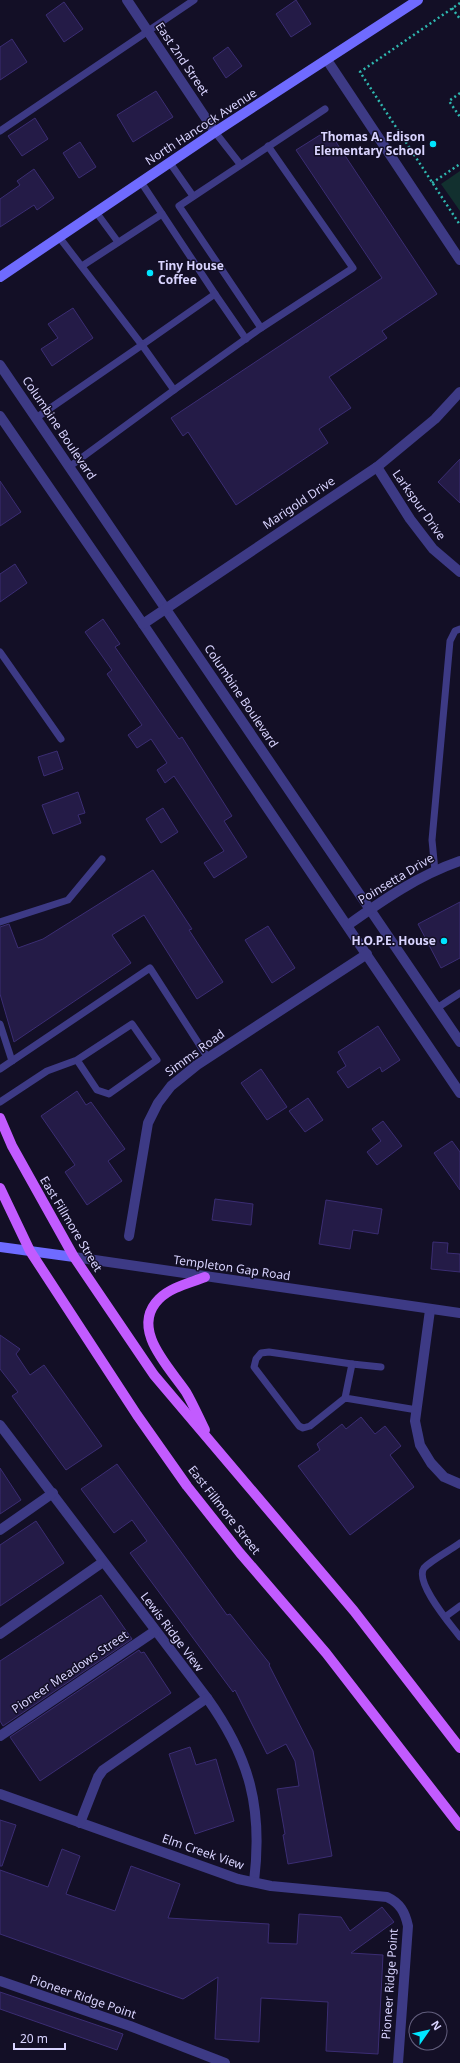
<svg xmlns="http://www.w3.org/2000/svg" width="460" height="2063" font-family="'Noto Sans',sans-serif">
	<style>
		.green { fill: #12302f }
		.building { fill: #241b47; stroke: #3b2d73 }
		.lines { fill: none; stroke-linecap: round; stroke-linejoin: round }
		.path { stroke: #2fb8b0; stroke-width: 2.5; stroke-dasharray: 2 3; stroke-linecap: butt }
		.lane { stroke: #3d3a85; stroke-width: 7 }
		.street { stroke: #3d3a85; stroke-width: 10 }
		.secondary { stroke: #6f6bff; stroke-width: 10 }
		.primary { stroke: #c25bff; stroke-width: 10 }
		.poi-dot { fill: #00e5ff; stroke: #130f26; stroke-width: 1.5 }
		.labels { text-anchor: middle; stroke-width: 3; stroke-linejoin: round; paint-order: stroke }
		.street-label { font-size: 12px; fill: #d9d4ff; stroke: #130f26 }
		.poi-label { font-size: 12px; font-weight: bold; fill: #d9d4ff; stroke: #130f26; text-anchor: end }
	</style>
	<rect width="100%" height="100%" fill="#130f26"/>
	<!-- green -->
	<path class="green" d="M460 171V211L441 184Z"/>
	<!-- building -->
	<g class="building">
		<path d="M296 0 311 24 291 37 276 14Z"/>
		<path d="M64 2 83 29 64 42 46 15Z"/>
		<path d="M12 39 27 62 0 80V47Z"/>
		<path d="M228 47 242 66 226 78 213 58Z"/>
		<path d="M156 91 173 117 133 142 117 115Z"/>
		<path d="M35 118 48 139 22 156 8 136Z"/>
		<path d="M328 130 437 294 382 331 387 338 329 377 351 408 319 429 328 443 236 505 188 432 183 436 171 418 382 278 296 150Z"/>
		<path d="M80 142 96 167 79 178 63 153Z"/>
		<path d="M34 169 54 198 37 210 34 205 0 227V199L20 185 17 181Z"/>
		<path d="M73 308 93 338 52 366 41 349 58 338 48 324Z"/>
		<path d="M460 459V503L438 482Z"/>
		<path d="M0 481 21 512 0 526Z"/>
		<path d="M15 564 27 583 0 602V574Z"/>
		<path d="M103 619 120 644 115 647 179 739 182 737 232 816 224 821 247 857 214 878 204 863 224 851 174 776 165 783 157 770 167 763 151 739 137 748 128 735 142 725 107 674 112 670 85 632Z"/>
		<path d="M57 751 63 769 44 776 38 757Z"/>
		<path d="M78 792 85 813 78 815 81 823 53 834 42 805Z"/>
		<path d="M163 808 178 832 161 843 146 819Z"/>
		<path d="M153 870 192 929 189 930 223 982 197 999 144 915 112 935 131 963 14 1042 0 994V927L9 924 18 948 43 939Z"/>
		<path d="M460 902V958L441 968 418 924Z"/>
		<path d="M268 926 295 968 272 983 245 940Z"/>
		<path d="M378 1026 400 1060 382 1072 380 1067 348 1088 337 1072 346 1066 338 1052Z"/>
		<path d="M261 1069 287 1107 267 1120 241 1083Z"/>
		<path d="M77 1091 86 1105 91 1102 125 1149 108 1161 122 1181 87 1205 65 1172 75 1165 41 1116Z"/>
		<path d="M308 1098 323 1120 305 1132 289 1111Z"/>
		<path d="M383 1121 402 1146 377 1165 367 1152 381 1141 372 1129Z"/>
		<path d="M452 1141 460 1152V1190L434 1153Z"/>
		<path d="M215 1199 253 1204 251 1225 212 1220Z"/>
		<path d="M326 1200 382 1209 378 1234 353 1230 350 1249 319 1244Z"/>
		<path d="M433 1242 448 1243 447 1253 460 1254V1272L431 1269Z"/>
		<path d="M0 1335 20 1349 16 1354 30 1375 44 1365 102 1446 66 1470 12 1396 18 1392 0 1369Z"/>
		<path d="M361 1417 375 1434 385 1426 401 1446 390 1455 414 1487 350 1535 298 1466 320 1450 317 1444 342 1424 346 1429Z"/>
		<path d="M117 1464 227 1615 230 1614 270 1664 269 1665 313 1751 332 1856 288 1864 283 1835 285 1834 277 1789 299 1786 295 1761 286 1744 267 1754 235 1690 233 1692 130 1553 147 1541 132 1520 114 1533 81 1489Z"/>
		<path d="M0 1468 21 1500 0 1514Z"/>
		<path d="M36 1521 64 1563 0 1606V1545Z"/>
		<path d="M101 1595 132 1639 3 1726 0 1721V1661Z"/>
		<path d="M139 1650 141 1653 144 1652 171 1693 40 1781 10 1737Z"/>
		<path d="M190 1747 196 1765 216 1759 234 1821 195 1834 169 1754Z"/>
		<path d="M0 1820 16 1825 2 1866H0Z"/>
		<path d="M62 1849 80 1856 66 1894 115 1911 131 1866 180 1884 168 1918 269 1924 268 1943 297 1944 299 1914 341 1917 350 1931 382 1907 394 1922 351 1953 383 1955 378 2054 326 2051 328 2002 261 1998 259 2042 215 2039 218 1977 183 1999 0 1934V1870L48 1887Z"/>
		<path d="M0 1992 123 2034 117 2050 0 2009Z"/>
	</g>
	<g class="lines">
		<!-- path -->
		<g class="path">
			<path d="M460 3 360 72 460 225"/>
			<path d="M452 8 460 19"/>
			<path d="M460 93 449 101 460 117"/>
			<path d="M432 183 460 164"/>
		</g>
		<!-- lane -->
		<g class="lane">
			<path d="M0 131 194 0"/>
			<path d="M215 132 240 164"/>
			<path d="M268 146 353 268 261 328 179 206 325 109"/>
			<path d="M170 163 193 196"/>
			<path d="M96 212 118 242"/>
			<path d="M59 237 142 345 215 294 141 182"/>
			<path d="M82 266 162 214"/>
			<path d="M215 294 246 339"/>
			<path d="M36 418 142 345 174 390 261 328"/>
			<path d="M69 467 174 390"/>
			<path d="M0 652 61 739"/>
			<path d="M435 871 432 840 450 641 455 631 460 629"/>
			<path d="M0 922 68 900 102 859"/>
			<path d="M437 1008 460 993"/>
			<path d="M0 1024 12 1061"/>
			<path d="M0 1069 150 968 208 1058"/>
			<path d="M0 1102 47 1071 77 1060 132 1024 157 1060 109 1094 97 1090 77 1060"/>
			<path d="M352 1364 381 1367"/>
			<path d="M345 1398 310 1426 303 1428 299 1426 254 1367 256 1359 261 1353 269 1352 352 1364 345 1398 417 1410"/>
			<path d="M460 1543C452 1549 430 1561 424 1568 414 1582 451 1625 460 1637"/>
			<path d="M445 1617 460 1606"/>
		</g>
		<!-- street -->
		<g class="street">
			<path d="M127 0 215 132"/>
			<path d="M327 60 460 260"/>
			<path d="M0 365 460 1042"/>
			<path d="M0 416 143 624 460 1093"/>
			<path d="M377 467 410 519 433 549 460 572"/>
			<path d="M143 624 377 467 435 419 460 392"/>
			<path d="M348 925C383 900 419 875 460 861"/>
			<path d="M129 1236 148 1123 158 1103 171 1086 197 1065 367 954"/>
			<path d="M74 1257 460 1313"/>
			<path d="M430 1310 415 1421 420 1445 431 1463 444 1477 460 1484"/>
			<path d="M0 1425 207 1698C250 1758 263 1808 254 1882"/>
			<path d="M0 1530 53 1493"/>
			<path d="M0 1634 103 1562"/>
			<path d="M0 1736 155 1631"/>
			<path d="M0 1794 238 1879 271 1886 387 1897C400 1903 405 1912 408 1926L398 2063"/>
			<path d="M80 1823 98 1777 103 1770 207 1698"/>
			<path d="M0 1981 130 2026 225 2063"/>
		</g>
		<!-- secondary -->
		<g class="secondary">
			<path d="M0 277 215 132 418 0"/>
			<path d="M0 1247 74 1257"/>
		</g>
		<!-- primary -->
		<g class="primary">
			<path d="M0 1118 12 1146 74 1257 154 1375 354 1611 460 1748"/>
			<path d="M0 1188 30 1251 137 1415 187 1486 240 1553 326 1653 460 1826"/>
			<path d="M205 1430C199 1418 193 1404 186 1392 170 1368 129 1329 159 1299 171 1287 190 1283 205 1277"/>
		</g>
	</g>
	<!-- markers -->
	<g class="poi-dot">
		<circle cx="433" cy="144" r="4"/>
		<circle cx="150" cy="273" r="4"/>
		<circle cx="444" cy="941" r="4"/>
	</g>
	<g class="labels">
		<!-- street labels -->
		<g class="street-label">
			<text transform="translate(182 59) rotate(56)" y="4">East 2nd Street</text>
			<text transform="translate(201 127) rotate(-33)" y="4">North Hancock Avenue</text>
			<text transform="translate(59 428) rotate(56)" y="4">Columbine Boulevard</text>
			<text transform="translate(299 503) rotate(-34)" y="4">Marigold Drive</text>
			<text transform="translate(419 505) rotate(55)" y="4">Larkspur Drive</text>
			<text transform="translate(241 696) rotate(56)" y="4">Columbine Boulevard</text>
			<text transform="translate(396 879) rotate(-31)" y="4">Poinsetta Drive</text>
			<text transform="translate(195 1053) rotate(-36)" y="4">Simms Road</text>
			<text transform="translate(71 1224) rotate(59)" y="4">East Fillmore Street</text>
			<text transform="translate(232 1268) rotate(8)" y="4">Templeton Gap Road</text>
			<text transform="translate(224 1510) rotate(52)" y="4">East Fillmore Street</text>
			<text transform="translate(172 1632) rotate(53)" y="4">Lewis Ridge View</text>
			<text transform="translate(70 1672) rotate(-34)" y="4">Pioneer Meadows Street</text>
			<text transform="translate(203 1852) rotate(19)" y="4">Elm Creek View</text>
			<text transform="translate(390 1984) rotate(-86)" y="4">Pioneer Ridge Point</text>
			<text transform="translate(83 1997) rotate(19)" y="4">Pioneer Ridge Point</text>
		</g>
		<!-- poi labels -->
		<g class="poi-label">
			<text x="425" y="141">Thomas A. Edison<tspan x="425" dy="14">Elementary School</tspan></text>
			<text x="158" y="270" text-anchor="start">Tiny House<tspan x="158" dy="14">Coffee</tspan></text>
			<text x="436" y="945">H.O.P.E. House</text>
		</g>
	</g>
	<!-- north arrow -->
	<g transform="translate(428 2031) rotate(56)"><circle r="19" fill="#130f26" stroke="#625e7d"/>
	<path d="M0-3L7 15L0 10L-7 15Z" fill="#00e5ff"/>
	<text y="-6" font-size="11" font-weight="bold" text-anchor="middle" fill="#d9d4ff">N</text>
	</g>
	<!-- scale -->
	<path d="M14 2043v6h51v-6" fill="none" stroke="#d9d4ff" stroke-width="2"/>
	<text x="20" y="2043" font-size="12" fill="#d9d4ff" stroke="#130f26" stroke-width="3" paint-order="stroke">20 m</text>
</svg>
